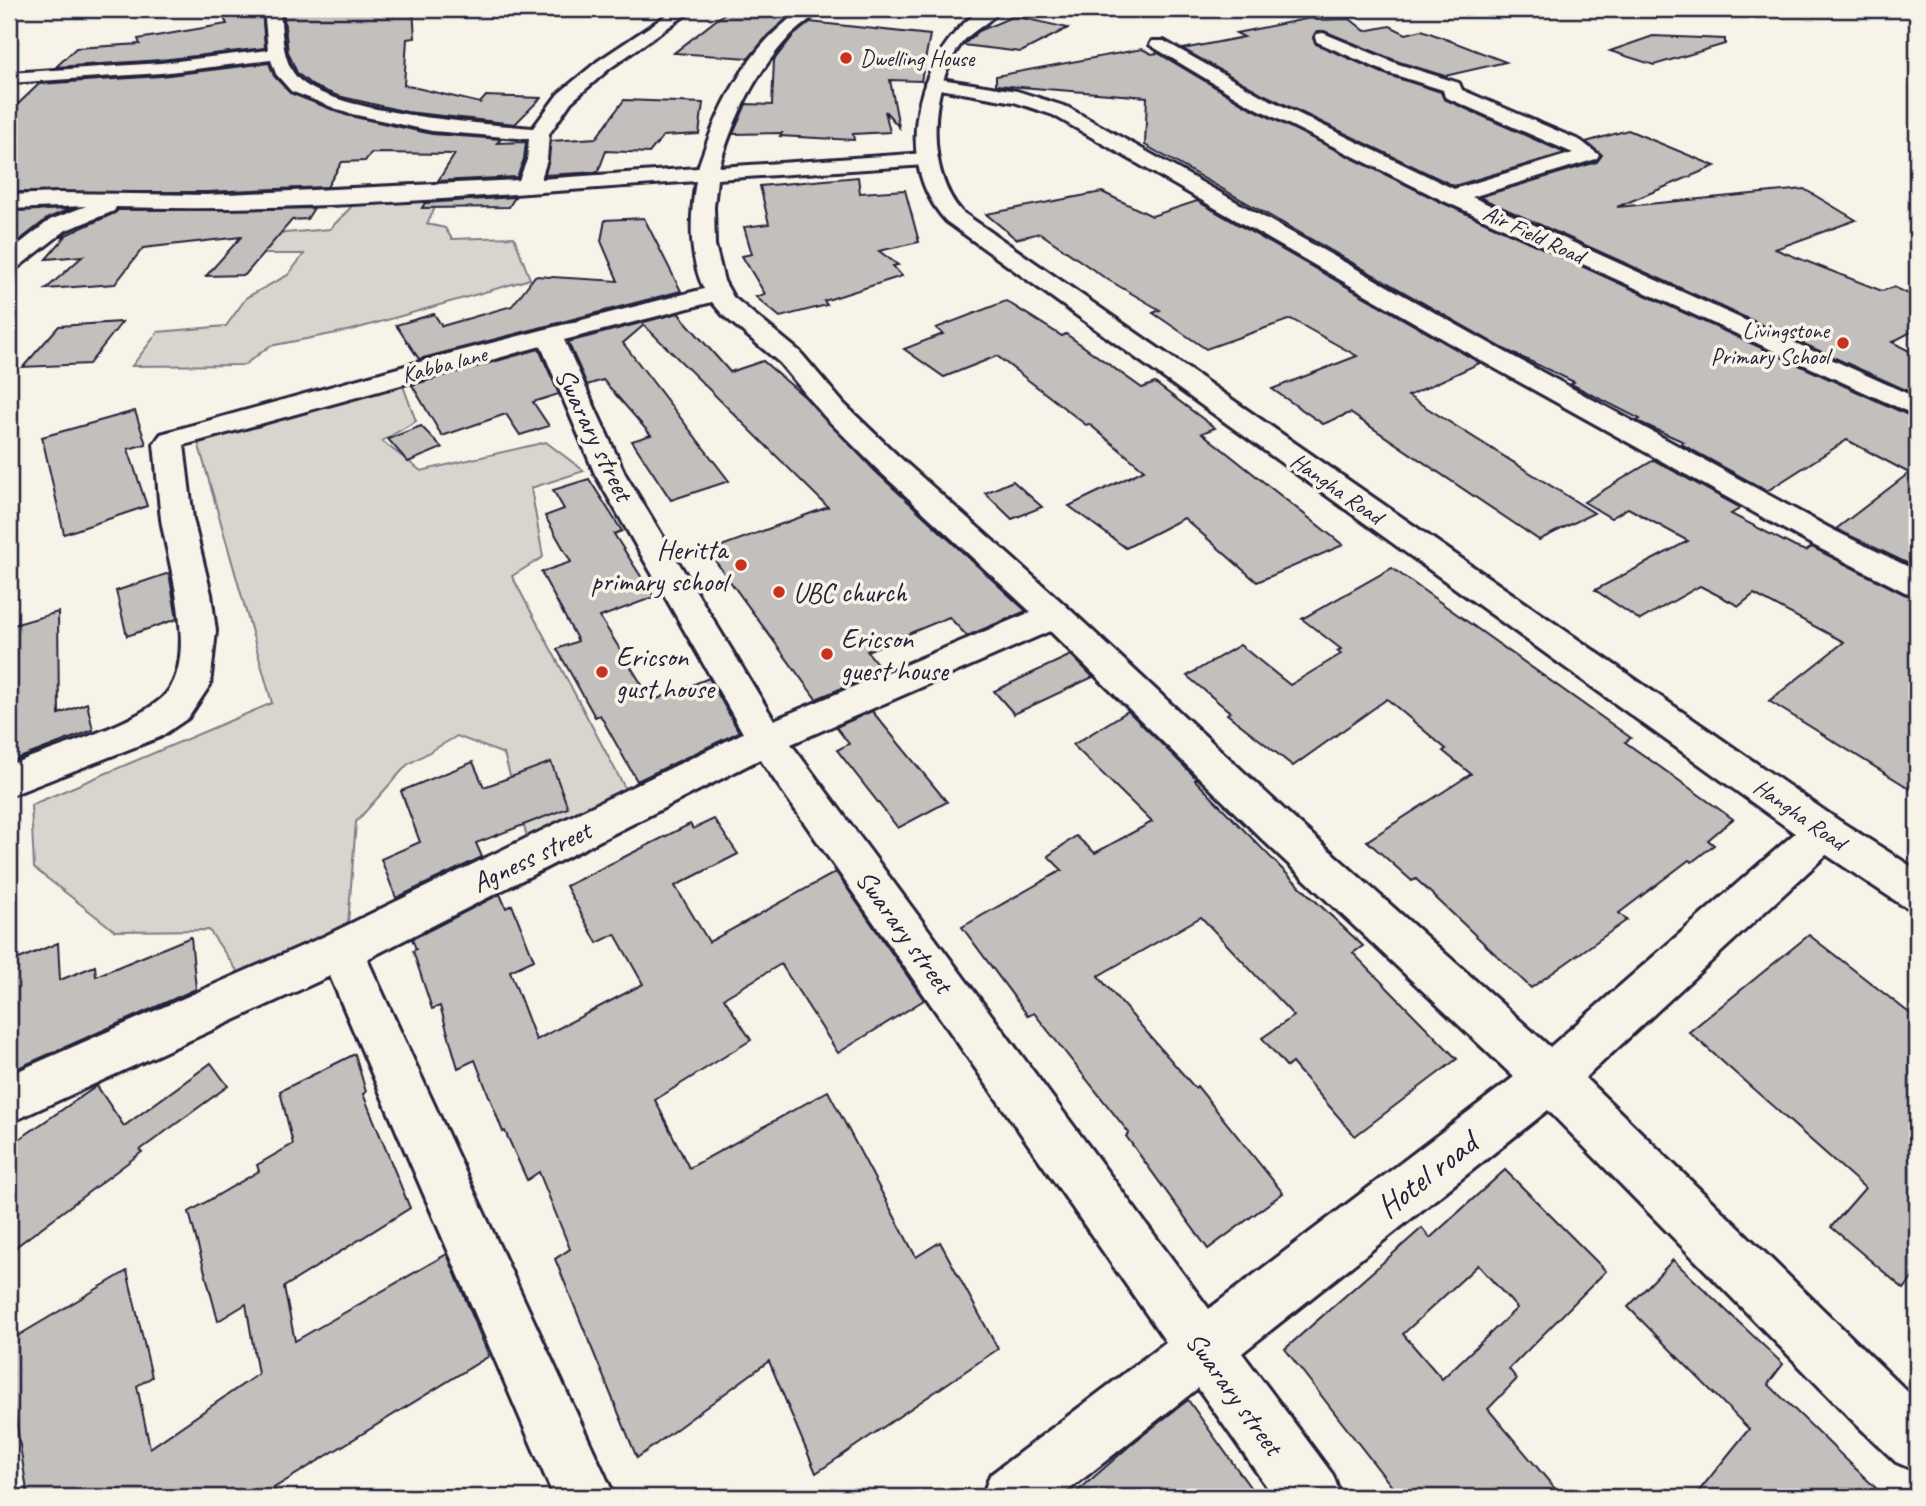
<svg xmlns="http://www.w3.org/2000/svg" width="1926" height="1506" font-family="Caveat,sans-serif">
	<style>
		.green { fill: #d8d5cf; stroke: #7d7c85; stroke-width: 2 }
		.building { fill: #c2bfbd; stroke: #22223b; stroke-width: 2; fill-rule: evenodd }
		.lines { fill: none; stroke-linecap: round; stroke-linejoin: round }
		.street-casing { stroke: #22223b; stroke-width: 6 }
		.highway-casing { stroke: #22223b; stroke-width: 6 }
		.street { fill: #f7f3e8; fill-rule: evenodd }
		.highway { fill: #f7f3e8; fill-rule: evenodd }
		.poi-dot { fill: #c8321e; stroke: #f7f3e8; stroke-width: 2.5 }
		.labels { text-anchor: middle; stroke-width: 7; stroke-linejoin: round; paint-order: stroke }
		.far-poi-label { font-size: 23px; fill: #22223b; stroke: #f7f3e8; text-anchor: start }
		.far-street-label { font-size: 23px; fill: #22223b; stroke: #f7f3e8 }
		.street-label { font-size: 28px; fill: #22223b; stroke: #f7f3e8 }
		.poi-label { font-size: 28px; fill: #22223b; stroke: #f7f3e8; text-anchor: start }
		.near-street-label { font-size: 33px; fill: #22223b; stroke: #f7f3e8 }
	</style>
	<rect width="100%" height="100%" fill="#f7f3e8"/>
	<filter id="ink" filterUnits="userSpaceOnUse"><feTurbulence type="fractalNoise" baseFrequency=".0143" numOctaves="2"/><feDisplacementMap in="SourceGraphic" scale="14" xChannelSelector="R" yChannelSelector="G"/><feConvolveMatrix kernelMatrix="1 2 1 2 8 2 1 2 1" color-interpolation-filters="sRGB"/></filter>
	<g filter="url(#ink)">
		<!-- green -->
		<g class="green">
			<path d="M439 199 427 224 445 228 452 239 514 237 530 279 352 330 270 346 244 365 132 366 158 332 226 326 247 297 288 275 304 254H260L274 234 330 229 353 205Z"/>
			<path d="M402 383 416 421 382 441 421 471 546 442 584 471 531 488 543 557 512 576 634 805 531 851 504 754 457 736 407 765 356 822 347 937 240 975 209 930 115 931 34 868 31 805 272 703 196 435Z"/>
		</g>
		<!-- building -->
		<g class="building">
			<path d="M220 9H262L265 48 161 60 56 67 76 48 140 44 138 39 227 24Z"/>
			<path d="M283 9H413L415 38 407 39 404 85 480 103 486 96 541 98 515 124 407 112 338 96 313 86 297 73 288 52Z"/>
			<path d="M730 9H798L768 35 749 58 674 53Z"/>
			<path d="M1014 16 1068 28 1021 52 963 45 979 31Z"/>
			<path d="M1311 18 1317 20 1350 19 1365 31 1390 26 1406 34 1422 30 1506 62 1445 76 1399 62 1324 31H1317L1313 37 1316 44 1385 74 1441 92 1444 99 1565 153 1454 186 1263 94 1183 49 1244 37 1236 33Z"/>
			<path d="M810 22 930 35 921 81 890 80 899 127 885 111 890 132 853 134 854 140 780 136 782 133 733 134 746 104 772 105 774 60 793 36Z"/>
			<path d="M1653 36 1725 39V44L1654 65 1610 51Z"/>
			<path d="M1142 49 1152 54 1158 53 1247 106 1443 203 1917 419V568L1836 529 1909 473 1847 440 1767 491 1681 444 1684 442 1637 421 1640 419 1571 384 1574 382 1506 350 1145 145 1147 97 996 85V76Z"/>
			<path d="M269 63 274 76 290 93 346 115 432 134 501 139 497 143 526 142 524 159 517 177 438 181 455 154 371 153 365 161 342 162 327 187 207 192H9V108L16 106 39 84 161 76Z"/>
			<path d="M624 100 703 103 699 134 663 136 649 153 606 151 598 172 545 175 551 141 596 138Z"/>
			<path d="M1628 130 1715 166 1617 207 1804 189 1856 220 1775 249 1882 291 1894 287 1917 298V329L1892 342 1917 355V395L1479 197 1597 162 1602 155 1586 142Z"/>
			<path d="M858 177 860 193 905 190 919 242 879 251 898 265 893 266 902 276 824 301 827 305 780 317 756 297 765 294 742 256 752 254 744 227 769 224 760 186Z"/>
			<path d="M1102 192 1152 216 1197 201 1480 363 1408 396 1594 513 1539 540 1350 413 1323 424 1272 389 1357 356 1291 319 1206 349 1153 313 1160 310 1105 278 1040 233 1016 239 986 214Z"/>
			<path d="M515 197 509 207 422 208 425 203Z"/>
			<path d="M314 208 307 219 292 220 245 275 206 276 241 237 143 248 115 284 46 289 83 256 46 259 65 237H61L115 213 118 210Z"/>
			<path d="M70 209 48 218 20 240 9 241V211Z"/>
			<path d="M644 218 681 291 419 359 396 325 434 314 442 326 512 306 535 276 618 281 601 241 605 220Z"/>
			<path d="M1006 301 1062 336 1066 334 1142 388 1155 383 1215 428 1202 433 1343 545 1257 582 1184 518 1126 548 1069 506 1144 470 1089 424 1086 425 997 356 944 377 904 349 943 334 936 328Z"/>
			<path d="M678 313 730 372 763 361 805 397 875 471 1026 611 967 636 949 617 867 651 883 671 816 699 708 551 828 507 644 325 623 343 729 481 671 500 632 441 651 435 603 380 587 385 568 342Z"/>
			<path d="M122 322 89 364 23 367 59 326Z"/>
			<path d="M539 349 559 394 533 402 549 426 520 435 506 414 442 436 412 385Z"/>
			<path d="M135 411 146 444 128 449 147 506 64 534 42 437Z"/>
			<path d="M421 426 442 448 408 462 388 439Z"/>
			<path d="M1654 460 1741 508 1731 514 1795 547 1806 551 1812 547 1904 594 1917 597V793L1769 701 1844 642 1754 594 1739 606 1700 586 1640 620 1595 590 1688 541 1628 508 1611 518 1584 502Z"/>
			<path d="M589 479 622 531 614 534 654 597 600 617 652 701 709 678 739 732 637 781 600 715 595 717 557 649 578 641 541 572 571 562 545 516 564 509 553 490Z"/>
			<path d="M1013 481 1042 507 1012 519 985 493Z"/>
			<path d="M1392 568 1631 738 1625 742 1733 819 1708 840 1714 845 1692 862 1689 860 1619 913 1627 920 1531 988 1416 879 1412 881 1367 841 1471 774 1443 751 1446 749 1387 699 1293 766 1227 714 1230 712 1187 676 1240 645 1290 685 1341 654 1337 651 1341 649 1302 619Z"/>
			<path d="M169 573 177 619 127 636 116 591Z"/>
			<path d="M58 612 59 714 87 703 93 730 9 762 10 626Z"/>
			<path d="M1071 655 1093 677 1014 714 994 691Z"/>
			<path d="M872 711 947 802 898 828 837 750 849 744 836 727Z"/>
			<path d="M1128 711 1197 779 1195 780 1287 874 1363 946 1353 953 1457 1059 1355 1136 1292 1063 1287 1067 1262 1038 1294 1016 1201 917 1098 976 1195 1088 1197 1086 1283 1193 1208 1249 1126 1136 1129 1133 1034 1013 1028 1016 962 927 1062 870 1048 856 1076 836 1095 853 1152 822 1073 745Z"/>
			<path d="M473 762 484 787 551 762 568 808 476 843 482 857 396 898 381 859 420 842 401 791Z"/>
			<path d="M714 819 738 854 675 886 709 942 836 872 924 1000 838 1053 781 964 724 998 751 1040 655 1100 689 1168 828 1091 916 1257 940 1242 998 1349 816 1473 769 1361 637 1458 555 1259 570 1249 539 1172 527 1180 505 1131 503 1132 475 1060 458 1068 440 1006 432 1009 413 951 416 949 412 939 500 894 506 908 512 905 534 960 510 971 536 1040 643 984 615 934 597 943 566 886 690 824 693 829Z"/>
			<path d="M1809 935 1917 1019V1272L1904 1289 1831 1227 1865 1188 1689 1032Z"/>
			<path d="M191 937 196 989 9 1072V963L58 943 60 980 95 966 96 976Z"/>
			<path d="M355 1054 366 1092 363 1094 410 1208 284 1287 295 1341 447 1254 489 1356 274 1488 277 1497H28L9 1375V1341L127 1271 152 1377 137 1386 150 1448 258 1374 246 1304 218 1321 189 1212 259 1171 257 1165 293 1144 280 1091Z"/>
			<path d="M211 1063 228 1086 140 1150 142 1152 9 1252V1146L97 1086 124 1126Z"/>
			<path d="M1505 1170 1606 1271 1509 1369 1517 1379 1488 1409 1562 1497H1400L1285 1349 1422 1228 1430 1238ZM1478 1265 1517 1308 1442 1379 1403 1334Z"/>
			<path d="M1673 1260 1783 1364 1768 1384 1885 1497H1694L1749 1429 1628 1307Z"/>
			<path d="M1188 1400 1257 1497H1071L1134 1442Z"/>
		</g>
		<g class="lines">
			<defs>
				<g id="street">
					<path d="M264 9H280C282 31 282 58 295 75 323 113 485 124 533 128L558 94 598 61 676 9H694L610 68 571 102 549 134 547 160 541 179 698 168C716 114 741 59 786 22 791 18 798 10 804 9 808 7 815 9 820 9 812 20 797 27 788 38 753 76 734 118 719 167L926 153 933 155 936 159 933 163 926 165 717 179 714 207 715 245 724 281 733 297 799 351 844 404 898 456 1066 606 1292 817 1550 1047 1810 820 1824 815 1838 820 1844 832 1838 844 1585 1078 1917 1401V1471L1896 1462 1855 1423 1548 1110 1242 1353 1333 1475 1341 1497H1274L1198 1388 1060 1497H982L990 1475 1166 1342 760 759 367 959 615 1497H554L330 976 9 1123V1075L325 936 743 733 595 474 541 346 184 445 193 519 211 594 216 631 210 685 188 718 160 737 9 796V765C51 749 128 727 161 699 202 664 168 564 161 519 158 494 157 469 154 444L161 434 452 353 704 289C688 256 690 216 696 181 504 194 309 213 116 207L114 211 66 230 17 268 9 270V252L50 220 86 206 9 209V195L58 193 207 195 519 180 527 160 529 139 432 131 347 113 291 91 276 74 271 60 161 73 9 83V73L161 63 268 50ZM712 302 724 316 780 363 824 416 877 469 1031 612 774 720 625 474 564 340ZM1050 631 1263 840 1514 1077 1209 1309 791 744Z"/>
					<path d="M1323 33 1398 64 1459 83 1462 90 1581 141 1599 155 1596 159 1472 197 1917 398V416L1444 201 1248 104 1150 45 1152 41H1164L1262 96 1454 189 1573 153 1445 97 1443 90 1386 72 1317 42 1315 38 1317 34Z"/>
					<path d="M934 78 1017 91 1067 107 1505 352 1833 530 1917 571V595L1905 592 1811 544 1487 364 1053 115 1014 102 928 87 925 83Z"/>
				</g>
				<path id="highway" d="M982 9H1001C990 23 972 30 961 44 929 87 925 172 962 212L1838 820 1917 870V910L1902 905 1810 844 946 221C890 159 917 52 982 9Z"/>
			</defs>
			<!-- street casing -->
			<use href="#street" class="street-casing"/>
			<!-- highway casing -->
			<use href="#highway" class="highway-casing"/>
			<!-- street -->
			<use href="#street" class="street"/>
			<!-- highway -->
			<use href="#highway" class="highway"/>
		</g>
	</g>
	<!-- markers -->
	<g class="poi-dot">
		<circle cx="846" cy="58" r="7"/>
		<circle cx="1843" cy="343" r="7"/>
		<circle cx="741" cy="565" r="7"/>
		<circle cx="779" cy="592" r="7"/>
		<circle cx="827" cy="654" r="7"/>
		<circle cx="602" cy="672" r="7"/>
	</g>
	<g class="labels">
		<!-- far-poi labels -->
		<g class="far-poi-label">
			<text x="860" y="66">Dwelling House</text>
			<text x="1829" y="338" text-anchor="end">Livingstone<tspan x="1829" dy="26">Primary School</tspan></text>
		</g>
		<!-- far-street labels -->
		<g class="far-street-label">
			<text transform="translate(1534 234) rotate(25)" y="8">Air Field Road</text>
			<text transform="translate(444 364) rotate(-15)" y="8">Kabba lane</text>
			<text transform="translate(1337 488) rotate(35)" y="8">Hangha Road</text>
			<text transform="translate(1800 814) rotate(35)" y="8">Hangha Road</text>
		</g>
		<!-- street labels -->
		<g class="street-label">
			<text transform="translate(595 434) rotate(64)" y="10">Swarary street</text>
			<text transform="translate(531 856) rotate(-26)" y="10">Agness street</text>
			<text transform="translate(905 931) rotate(54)" y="10">Swarary street</text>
			<text transform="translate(1235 1393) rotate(54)" y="10">Swarary street</text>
		</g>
		<!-- poi labels -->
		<g class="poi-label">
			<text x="727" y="559" text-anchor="end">Heritta<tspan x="727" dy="32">primary school</tspan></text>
			<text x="793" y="602">UBC church</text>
			<text x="841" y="648">Ericson<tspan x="841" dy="32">guest house</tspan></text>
			<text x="616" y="666">Ericson<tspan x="616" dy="32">gust house</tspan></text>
		</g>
		<!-- near-street labels -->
		<g class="near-street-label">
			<text transform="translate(1426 1174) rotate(-38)" y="12">Hotel road</text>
		</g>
	</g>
	<!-- margin -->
	<rect width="1926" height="1506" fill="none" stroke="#f7f3e8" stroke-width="35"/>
	<rect x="18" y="18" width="1891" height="1471" fill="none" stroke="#22223b" stroke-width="2.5" filter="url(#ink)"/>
</svg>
